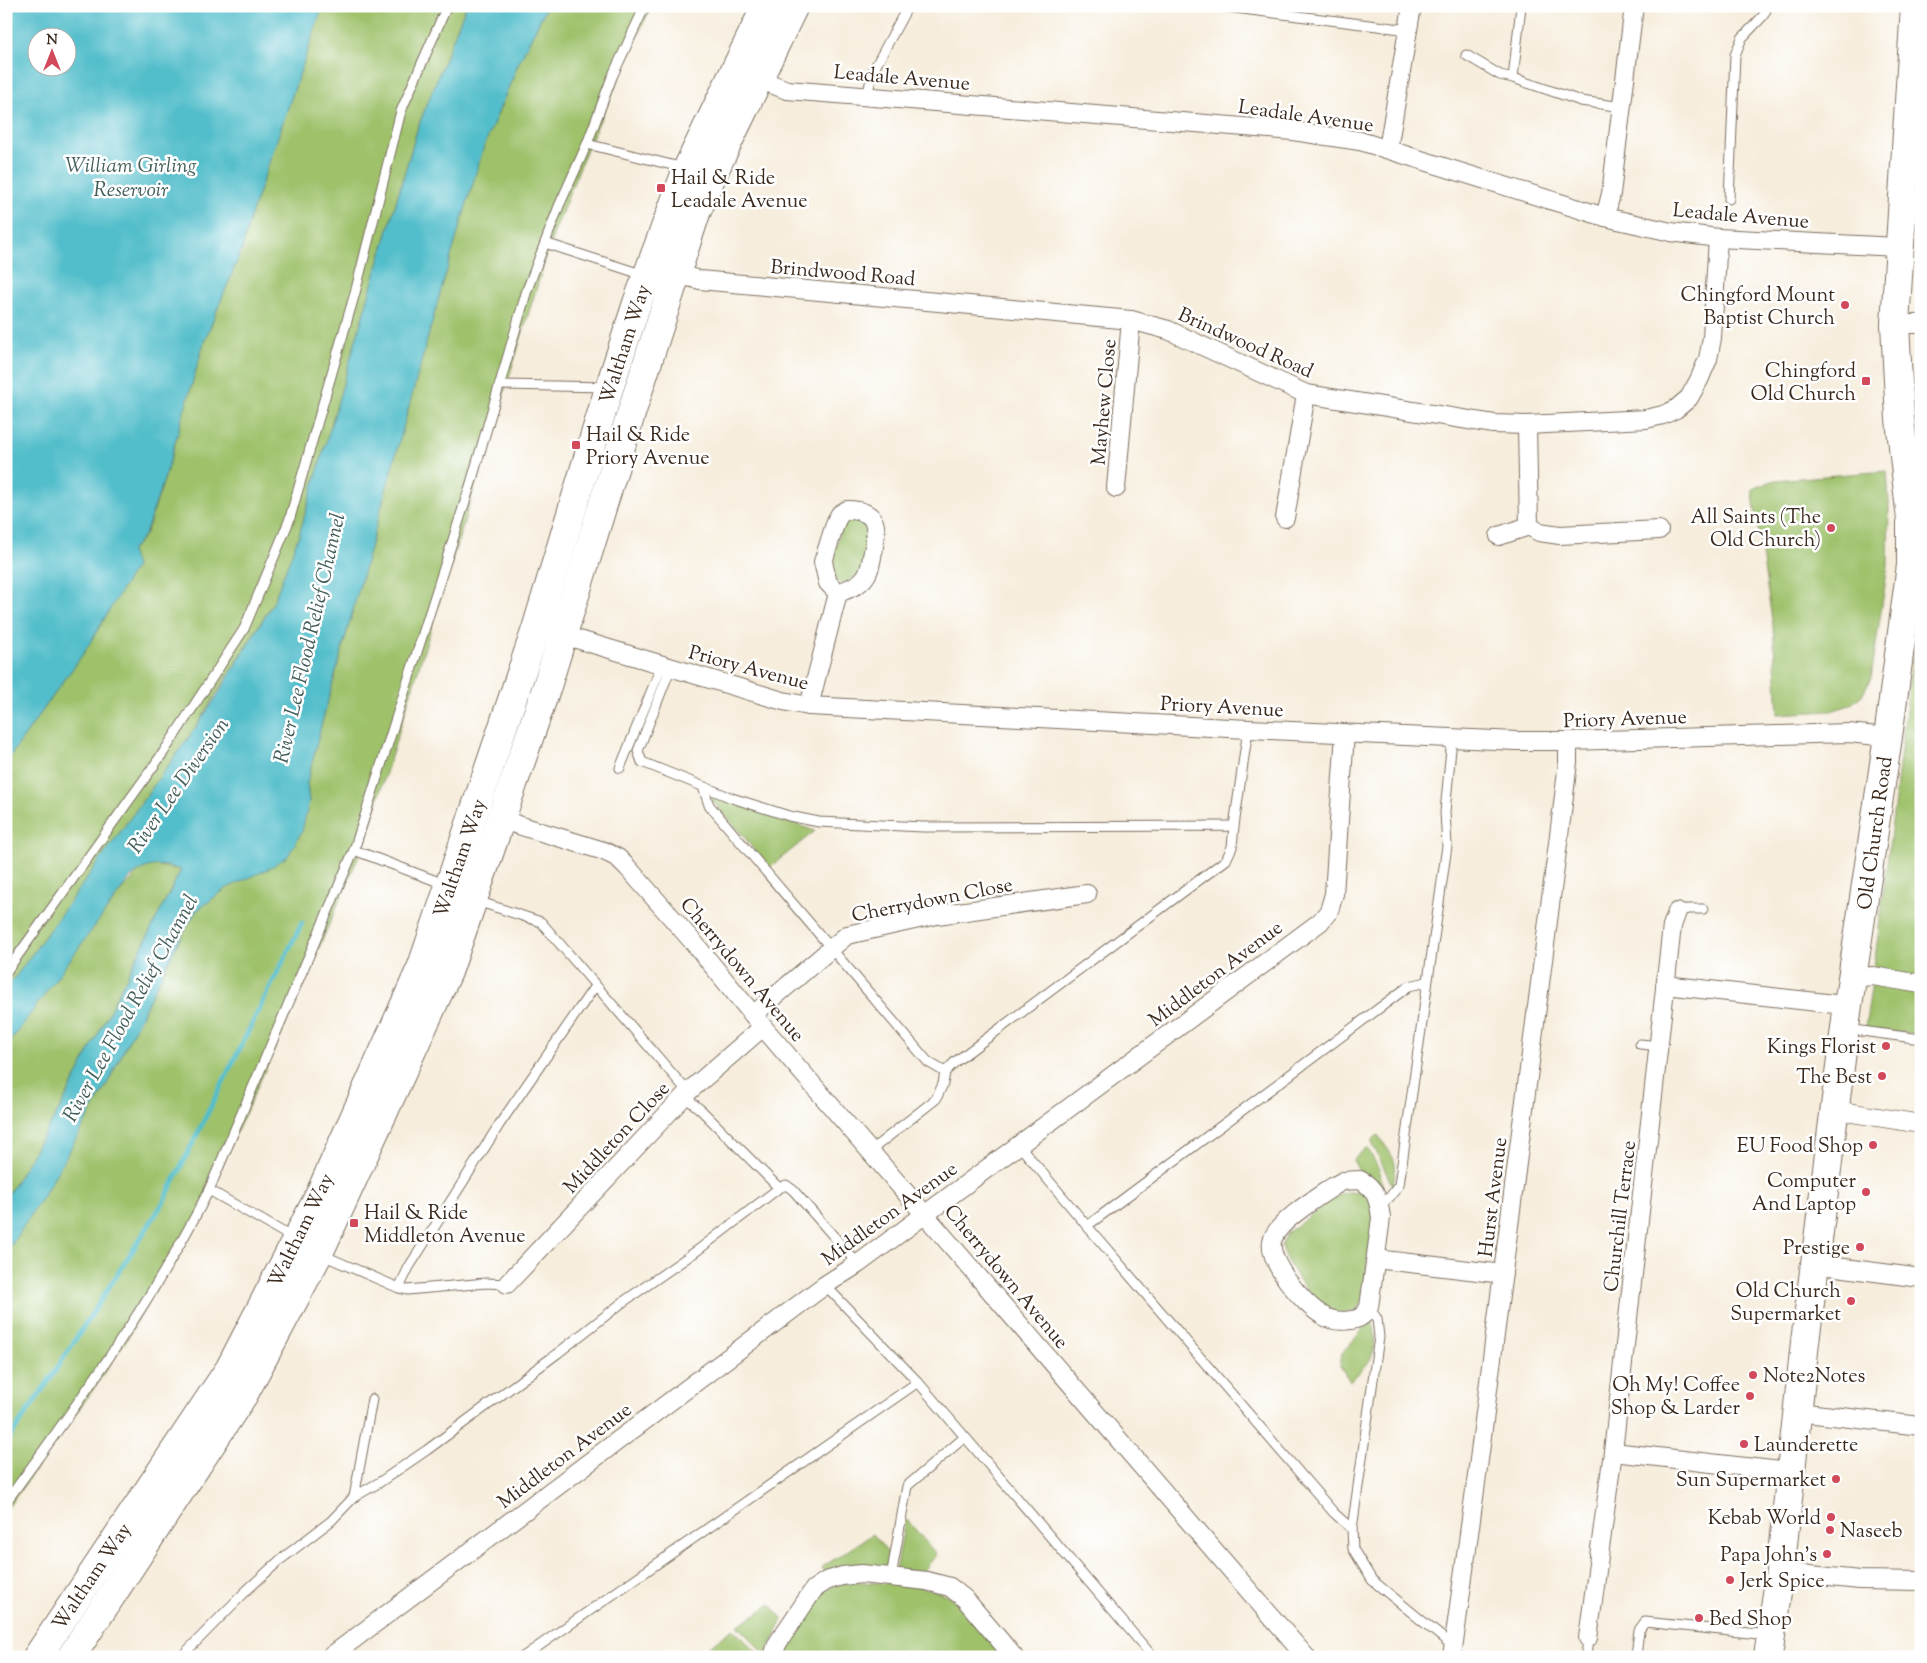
<svg xmlns="http://www.w3.org/2000/svg" width="1927" height="1663" font-family="'Sorts Mill Goudy',serif">
	<style>
		.green { fill: #9ec16a; stroke: #6c7644 }
		.water { fill: #52becb; stroke: #467474; fill-rule: evenodd }
		.lines { fill: none; stroke-linecap: round; stroke-linejoin: round }
		.stream { stroke: #52becb; stroke-width: 5 }
		.lane-casing { stroke: #7c6e60; stroke-width: 11 }
		.street-casing { stroke: #7c6e60; stroke-width: 20 }
		.primary-casing { stroke: #7c6e60; stroke-width: 30 }
		.lane { stroke: #fff; stroke-width: 9 }
		.street { stroke: #fff; stroke-width: 18 }
		.primary { stroke: #fff; stroke-width: 28 }
		.poi-dot { fill: #d1495b; stroke: #fff; stroke-width: 2 }
		.labels { text-anchor: middle; stroke-width: 5; stroke-linejoin: round; paint-order: stroke }
		.street-label { font-size: 20px; fill: #3b2a1e; stroke: #fff }
		.poi-label { font-size: 20px; fill: #3b2a1e; stroke: #fff; text-anchor: end }
		.water-label { font-size: 21px; font-style: italic; fill: #435e5b; stroke: #fff }
	</style>
	<rect width="100%" height="100%" fill="#fff"/>
	<filter id="ink" filterUnits="userSpaceOnUse"><feTurbulence type="fractalNoise" baseFrequency=".02" numOctaves="2"/><feDisplacementMap in="SourceGraphic" scale="10" xChannelSelector="R" yChannelSelector="G"/><feConvolveMatrix kernelMatrix="1 2 1 2 8 2 1 2 1" color-interpolation-filters="sRGB"/></filter>
	<filter id="wash" filterUnits="userSpaceOnUse"><feTurbulence type="fractalNoise" baseFrequency=".0096" numOctaves="4" result="noise"/><feDisplacementMap in="SourceGraphic" scale="20" xChannelSelector="R" yChannelSelector="G"/><feGaussianBlur stdDeviation="1.12" result="paint"/><feColorMatrix in="noise" values="0 0 0 0 0 0 0 0 0 0 0 0 0 0 0 0 0 1.4 0 .05"/><feComposite in="paint" operator="in"/></filter>
	<g filter="url(#wash)">
		<rect width="100%" height="100%" fill="#f6eddc"/>
		<!-- green -->
		<g class="green">
			<path d="M323 6H466L418 127 299 535 273 603 194 730 6 990V762L85 651 131 551 146 534 166 474 204 342 242 249 250 218Z"/>
			<path d="M547 6H651L587 149 553 235 364 844 281 1035 200 1212 127 1339 90 1394 6 1510V1253L45 1193 106 1086 177 944 196 911 227 888 268 869 309 802 307 783 321 726 439 296 483 149 519 62Z"/>
			<path d="M1887 471 1889 501 1888 565 1871 678 1862 695 1850 705 1831 711 1778 714 1773 626 1752 489 1775 480Z"/>
			<path d="M855 518C860 520 866 522 867 527 870 537 865 565 859 573 855 578 848 581 843 584 824 580 833 555 837 542 839 536 840 528 844 523 848 520 851 519 855 518Z"/>
			<path d="M1921 589V1034L1865 1029 1873 976Z"/>
			<path d="M715 795 815 831 768 869 745 838 712 800Z"/>
			<path d="M154 865 181 870 62 1105 6 1198V1047L112 901 141 869Z"/>
			<path d="M1378 1135C1391 1155 1401 1161 1392 1185L1371 1141Z"/>
			<path d="M1367 1147 1380 1171 1383 1190 1376 1183 1361 1175 1353 1160Z"/>
			<path d="M1348 1192 1365 1193 1375 1207 1362 1301 1356 1310C1351 1311 1346 1314 1341 1314 1320 1313 1285 1265 1281 1246L1287 1233 1338 1195Z"/>
			<path d="M1371 1320C1377 1329 1376 1351 1370 1360 1364 1368 1356 1375 1350 1382L1340 1366 1342 1353Z"/>
			<path d="M905 1520 908 1521 937 1555 922 1572 896 1571Z"/>
			<path d="M873 1534 890 1556 887 1570 826 1575 821 1568Z"/>
			<path d="M856 1582C888 1584 938 1582 963 1606 979 1621 991 1640 1005 1657H781C784 1644 812 1601 823 1592 832 1585 845 1583 856 1582Z"/>
			<path d="M771 1604 783 1620 766 1655 737 1626Z"/>
			<path d="M733 1629 762 1657H694Z"/>
		</g>
		<!-- water -->
		<g class="water">
			<path d="M6 6H323L250 218 242 249 204 342 166 474 145 534 131 551 136 566 85 651 6 762ZM38 38H68V68H38Z"/>
			<path d="M466 6H547L519 62 483 149 439 297 321 726 307 783 309 802 302 831 288 856 268 869 227 888 196 911 177 944 106 1086 45 1193 6 1253V1198L62 1105 181 870C159 863 148 863 130 878L6 1047V990L194 730 217 696 273 603 299 535 418 127Z"/>
		</g>
		<g class="lines">
			<!-- stream -->
			<path class="stream" d="M6 1443 52 1376 163 1203 302 923"/>
		</g>
	</g>
	<g filter="url(#ink)">
		<g class="lines">
			<defs>
				<g id="lane">
					<path d="M1219 6 1409 30"/>
					<path d="M1521 6 1513 78 1581 101 1622 107"/>
					<path d="M1466 55 1500 75 1513 78"/>
					<path d="M867 96 873 71 908 6"/>
					<path d="M587 144 684 168"/>
					<path d="M1729 199 1735 55 1742 38 1763 16 1768 6"/>
					<path d="M545 243 644 275"/>
					<path d="M500 385 607 387"/>
					<path d="M671 667 638 751 642 762 732 798 789 816 819 822 923 827 1234 826 1232 847 1226 860 955 1062 945 1072 928 1062 709 805 703 787"/>
					<path d="M620 768 662 665"/>
					<path d="M1234 826 1248 729"/>
					<path d="M354 850 447 885"/>
					<path d="M477 901 541 922 688 1092"/>
					<path d="M1677 912 1689 909H1703"/>
					<path d="M6 972 163 753 244 629 289 521 355 293 401 111 447 6"/>
					<path d="M1847 1029 1921 1039"/>
					<path d="M1640 1044 1659 1046"/>
					<path d="M684 1096 701 1110 779 1188"/>
					<path d="M1019 1145 1087 1226"/>
					<path d="M870 1151 936 1099 943 1084 945 1072"/>
					<path d="M209 1190 293 1238"/>
					<path d="M1380 1205 1389 1198 1399 1185 1447 846 1445 812 1452 738"/>
					<path d="M320 1254 399 1288 407 1290 486 1283 507 1284"/>
					<path d="M825 1285 918 1382 1153 1657"/>
					<path d="M399 1288 409 1267 499 1125 595 986"/>
					<path d="M1369 1307 1377 1319 1379 1337 1352 1529 1353 1549 1372 1580 1454 1647"/>
					<path d="M354 1497 372 1399"/>
					<path d="M6 1502C79 1402 153 1301 209 1190L354 850 471 483 527 290 559 206 587 144 612 77 645 6"/>
					<path d="M1352 1529 1334 1513 1087 1226 1409 986 1427 982"/>
					<path d="M891 1577 907 1486 965 1437"/>
					<path d="M181 1657 247 1590 280 1560 331 1521 354 1497 380 1482 427 1450 558 1353 623 1302 698 1250 779 1188 786 1185 793 1190 858 1264"/>
					<path d="M523 1657 918 1382"/>
					<path d="M1586 1657 1588 1638"/>
					<path d="M1636 1657 1639 1630 1645 1622 1768 1635"/>
				</g>
				<g id="street">
					<path d="M758 79 787 90 1293 131 1360 141 1605 217 1671 232 1718 238 1898 247"/>
					<path d="M1388 149 1412 6"/>
					<path d="M1605 217 1611 194 1634 6"/>
					<path d="M676 274 700 280 1131 320 1168 330 1306 394 1494 424 1527 425 1646 419 1663 415 1676 409 1689 398 1699 380 1708 359 1712 338 1718 238"/>
					<path d="M1895 324H1921"/>
					<path d="M1527 425 1529 526 1539 532 1560 535 1659 530"/>
					<path d="M1116 488 1131 320"/>
					<path d="M847 510C878 510 878 526 873 552 871 560 871 570 865 577 859 586 848 589 838 593L828 583 823 562 836 521 840 514Z"/>
					<path d="M1285 518 1306 394"/>
					<path d="M1499 536 1529 526"/>
					<path d="M563 635 783 701 809 706 1248 729 1517 741H1568L1848 733 1888 737"/>
					<path d="M809 706 838 593"/>
					<path d="M502 820 604 851 618 858 628 868 694 943 763 1027 1306 1657"/>
					<path d="M1852 978 1873 976 1921 984"/>
					<path d="M1665 985 1835 1004 1847 1012"/>
					<path d="M753 1015 847 935 937 915 1087 894"/>
					<path d="M1834 1110 1921 1124"/>
					<path d="M1360 1180C1376 1188 1379 1201 1381 1218L1369 1307C1365 1315 1360 1319 1351 1320 1340 1322 1331 1321 1322 1315 1304 1305 1264 1259 1273 1238 1280 1220 1318 1197 1334 1186L1343 1181Z"/>
					<path d="M1376 1259 1503 1274"/>
					<path d="M1814 1264 1921 1278"/>
					<path d="M507 1284 688 1092 763 1027"/>
					<path d="M1797 1412 1921 1426"/>
					<path d="M1613 1452 1791 1472"/>
					<path d="M1780 1572 1860 1580 1921 1581"/>
					<path d="M1588 1638 1613 1452 1672 926 1677 912"/>
					<path d="M330 1657 825 1285 858 1264 1320 922 1329 911 1334 894 1345 733"/>
					<path d="M773 1657 777 1644 814 1589 826 1581 842 1576 862 1574 927 1581 950 1587 965 1599 1014 1657"/>
					<path d="M1452 1657 1476 1483 1563 804 1568 762V741"/>
				</g>
				<g id="primary">
					<path d="M37 1657 230 1368 319 1196 422 966 536 629 607 395 637 303 687 169 766 6"/>
					<path d="M71 1657 244 1394 319 1253 448 972 547 686 635 401 696 213 715 169 794 6"/>
					<path d="M1768 1657 1780 1572 1805 1342 1847 1012 1888 737 1911 565V520L1900 419 1895 324 1915 6"/>
				</g>
			</defs>
			<!-- lane casing -->
			<use href="#lane" class="lane-casing"/>
			<!-- street casing -->
			<use href="#street" class="street-casing"/>
			<!-- primary casing -->
			<use href="#primary" class="primary-casing"/>
			<!-- lane -->
			<use href="#lane" class="lane"/>
			<!-- street -->
			<use href="#street" class="street"/>
			<!-- primary -->
			<use href="#primary" class="primary"/>
		</g>
	</g>
	<!-- markers -->
	<g class="poi-dot">
		<rect x="656" y="183" width="10" height="10" rx="2.5"/>
		<circle cx="1845" cy="305" r="5"/>
		<rect x="1861" y="376" width="10" height="10" rx="2.5"/>
		<rect x="571" y="440" width="10" height="10" rx="2.5"/>
		<circle cx="1831" cy="528" r="5"/>
		<circle cx="1886" cy="1046" r="5"/>
		<circle cx="1882" cy="1076" r="5"/>
		<circle cx="1873" cy="1145" r="5"/>
		<circle cx="1866" cy="1192" r="5"/>
		<rect x="349" y="1218" width="10" height="10" rx="2.5"/>
		<circle cx="1860" cy="1247" r="5"/>
		<circle cx="1851" cy="1301" r="5"/>
		<circle cx="1753" cy="1375" r="5"/>
		<circle cx="1750" cy="1396" r="5"/>
		<circle cx="1744" cy="1444" r="5"/>
		<circle cx="1836" cy="1479" r="5"/>
		<circle cx="1831" cy="1517" r="5"/>
		<circle cx="1830" cy="1530" r="5"/>
		<circle cx="1827" cy="1554" r="5"/>
		<circle cx="1730" cy="1580" r="5"/>
		<circle cx="1699" cy="1618" r="5"/>
	</g>
	<g class="labels">
		<!-- street labels -->
		<g class="street-label">
			<text transform="translate(902 77) rotate(5)" y="7">Leadale Avenue</text>
			<text transform="translate(1306 115) rotate(8)" y="7">Leadale Avenue</text>
			<text transform="translate(1741 215) rotate(5)" y="7">Leadale Avenue</text>
			<text transform="translate(843 272) rotate(5)" y="7">Brindwood Road</text>
			<text transform="translate(1246 342) rotate(24)" y="7">Brindwood Road</text>
			<text transform="translate(624 344) rotate(-72)" y="7">Waltham Way</text>
			<text transform="translate(1103 402) rotate(-85)" y="7">Mayhew Close</text>
			<text transform="translate(749 667) rotate(15)" y="7">Priory Avenue</text>
			<text transform="translate(1222 706) rotate(3)" y="7">Priory Avenue</text>
			<text transform="translate(1625 718) rotate(-2)" y="7">Priory Avenue</text>
			<text transform="translate(1874 833) rotate(-82)" y="7">Old Church Road</text>
			<text transform="translate(459 858) rotate(-71)" y="7">Waltham Way</text>
			<text transform="translate(932 899) rotate(-11)" y="7">Cherrydown Close</text>
			<text transform="translate(743 969) rotate(50)" y="7">Cherrydown Avenue</text>
			<text transform="translate(1215 973) rotate(-37)" y="7">Middleton Avenue</text>
			<text transform="translate(616 1137) rotate(-47)" y="7">Middleton Close</text>
			<text transform="translate(1492 1197) rotate(-83)" y="7">Hurst Avenue</text>
			<text transform="translate(889 1213) rotate(-36)" y="7">Middleton Avenue</text>
			<text transform="translate(1619 1216) rotate(-83)" y="7">Churchill Terrace</text>
			<text transform="translate(300 1230) rotate(-64)" y="7">Waltham Way</text>
			<text transform="translate(1007 1276) rotate(50)" y="7">Cherrydown Avenue</text>
			<text transform="translate(564 1455) rotate(-37)" y="7">Middleton Avenue</text>
			<text transform="translate(91 1576) rotate(-56)" y="7">Waltham Way</text>
		</g>
		<!-- poi labels -->
		<g class="poi-label">
			<text x="671" y="184" text-anchor="start">Hail &amp; Ride<tspan x="671" dy="23">Leadale Avenue</tspan></text>
			<text x="1835" y="301">Chingford Mount<tspan x="1835" dy="23">Baptist Church</tspan></text>
			<text x="1856" y="377">Chingford<tspan x="1856" dy="23">Old Church</tspan></text>
			<text x="586" y="441" text-anchor="start">Hail &amp; Ride<tspan x="586" dy="23">Priory Avenue</tspan></text>
			<text x="1821" y="523">All Saints (The<tspan x="1821" dy="23">Old Church)</tspan></text>
			<text x="1876" y="1053">Kings Florist</text>
			<text x="1872" y="1083">The Best</text>
			<text x="1863" y="1152">EU Food Shop</text>
			<text x="1856" y="1187">Computer<tspan x="1856" dy="23">And Laptop</tspan></text>
			<text x="364" y="1219" text-anchor="start">Hail &amp; Ride<tspan x="364" dy="23">Middleton Avenue</tspan></text>
			<text x="1850" y="1254">Prestige</text>
			<text x="1841" y="1297">Old Church<tspan x="1841" dy="23">Supermarket</tspan></text>
			<text x="1763" y="1382" text-anchor="start">Note2Notes</text>
			<text x="1740" y="1391">Oh My! Coffee<tspan x="1740" dy="23">Shop &amp; Larder</tspan></text>
			<text x="1754" y="1451" text-anchor="start">Launderette</text>
			<text x="1826" y="1486">Sun Supermarket</text>
			<text x="1821" y="1524">Kebab World</text>
			<text x="1840" y="1537" text-anchor="start">Naseeb</text>
			<text x="1817" y="1561">Papa John's</text>
			<text x="1740" y="1587" text-anchor="start">Jerk Spice</text>
			<text x="1709" y="1625" text-anchor="start">Bed Shop</text>
		</g>
		<!-- water labels -->
		<g class="water-label">
			<text x="131" y="172">William Girling<tspan x="131" dy="24">Reservoir</tspan></text>
			<text transform="translate(309 638) rotate(-77)" y="7">River Lee Flood Relief Channel</text>
			<text transform="translate(178 785) rotate(-55)" y="7">River Lee Diversion</text>
			<text transform="translate(130 1008) rotate(-61)" y="7">River Lee Flood Relief Channel</text>
		</g>
	</g>
	<!-- margin -->
	<rect width="1927" height="1663" fill="none" stroke="#fff" stroke-width="25"/>
	<!-- north arrow -->
	<g transform="translate(52 52)"><circle r="24" fill="#ffffff" stroke="#b1aaa5"/>
	<path d="M0-4L9 19L0 12L-9 19Z" fill="#d1495b"/>
	<text y="-8" font-size="14" font-weight="bold" text-anchor="middle" fill="#3b2a1e">N</text>
	</g>
</svg>
